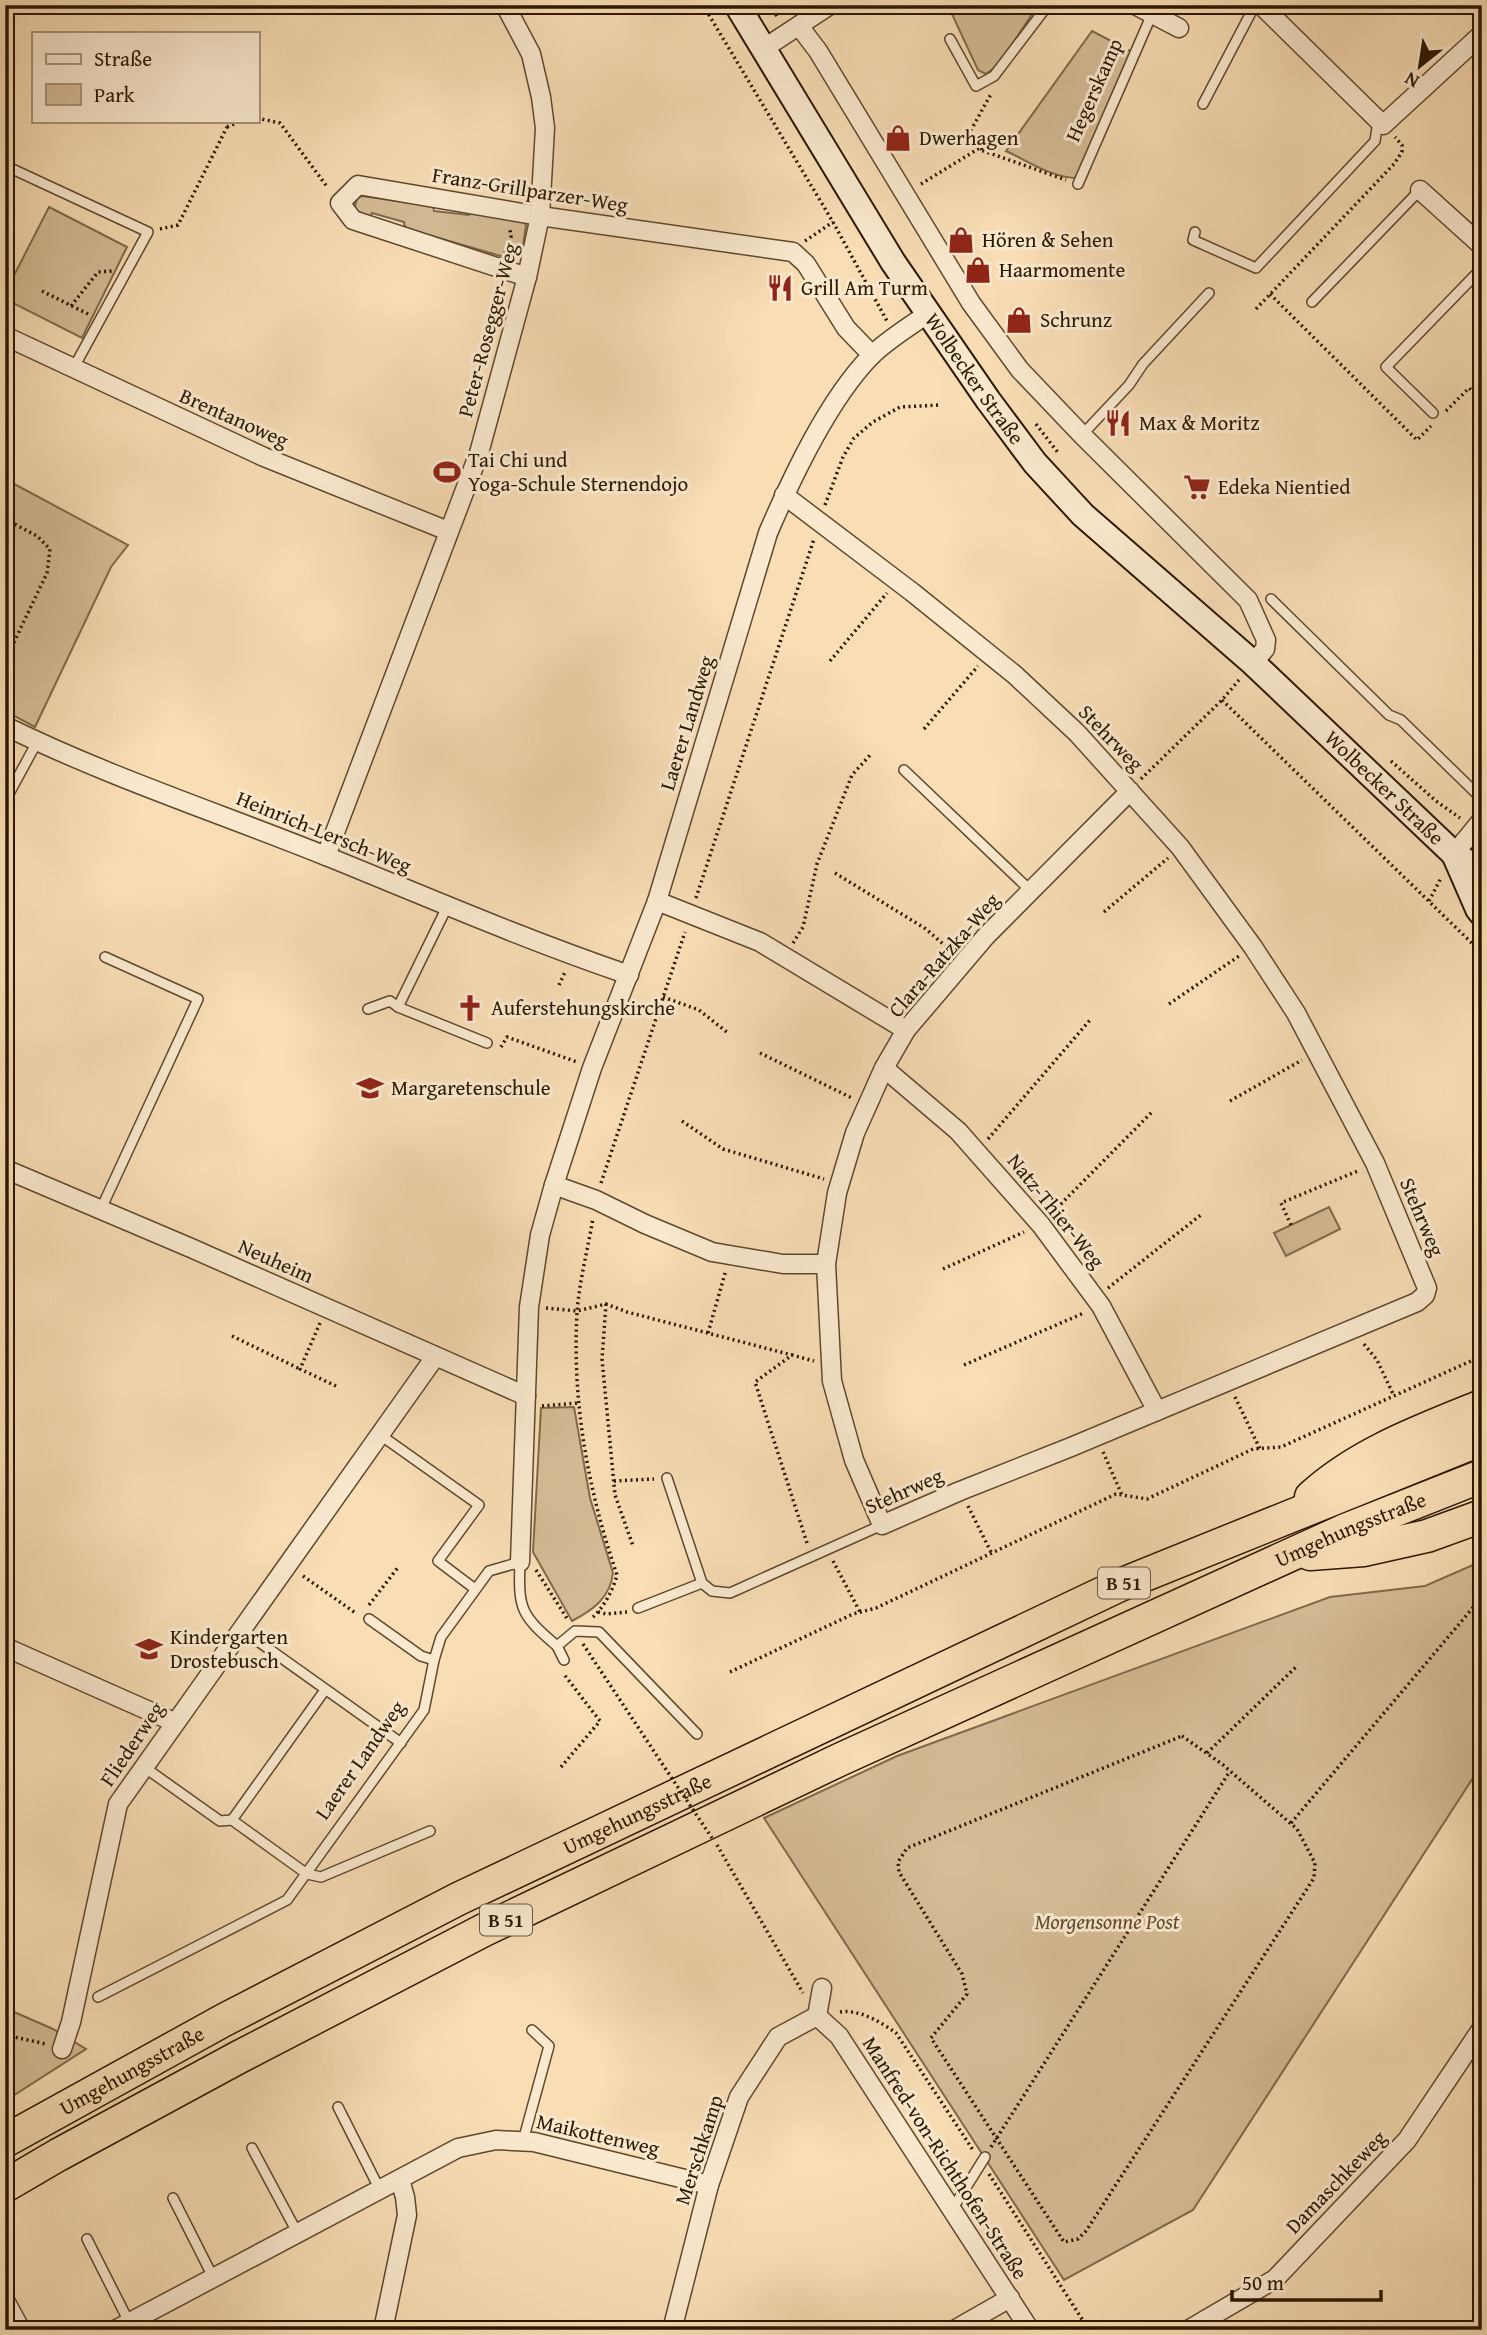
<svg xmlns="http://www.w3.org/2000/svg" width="1487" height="2335" font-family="'Gentium Book Plus',serif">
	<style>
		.green { fill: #d5bc96; stroke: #806a4b; stroke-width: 2 }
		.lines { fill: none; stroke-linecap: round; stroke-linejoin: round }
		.lane-casing { stroke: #5e492d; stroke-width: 12 }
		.street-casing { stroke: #5e492d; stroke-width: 21 }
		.secondary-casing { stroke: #2b1800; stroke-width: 28 }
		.highway-casing { stroke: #2b1800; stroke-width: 35 }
		.path { stroke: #2b1800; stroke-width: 3.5; stroke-dasharray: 2 3.5; stroke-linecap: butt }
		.lane { stroke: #fae9cf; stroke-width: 9 }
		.street { stroke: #fae9cf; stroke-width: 18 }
		.secondary { stroke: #fae9cf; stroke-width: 24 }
		.highway { stroke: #f8ddb5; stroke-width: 32 }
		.path-bridge { stroke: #2b1800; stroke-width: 3.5; stroke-dasharray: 2 3.5; stroke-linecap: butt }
		.labels { text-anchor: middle; stroke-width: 6; stroke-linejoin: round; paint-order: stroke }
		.shield { fill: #fae9cf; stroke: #69573e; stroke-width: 2 }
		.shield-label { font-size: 19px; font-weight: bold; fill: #2b1800 }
		.street-label { font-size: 21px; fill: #2b1800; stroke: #fae9cf }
		.poi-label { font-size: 21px; fill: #2b1800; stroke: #fae9cf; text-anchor: start }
		.park-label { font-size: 21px; font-style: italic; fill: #5e492d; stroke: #fae9cf }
	</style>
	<rect width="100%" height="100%" fill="#f8ddb5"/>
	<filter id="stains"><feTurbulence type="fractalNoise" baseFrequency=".00286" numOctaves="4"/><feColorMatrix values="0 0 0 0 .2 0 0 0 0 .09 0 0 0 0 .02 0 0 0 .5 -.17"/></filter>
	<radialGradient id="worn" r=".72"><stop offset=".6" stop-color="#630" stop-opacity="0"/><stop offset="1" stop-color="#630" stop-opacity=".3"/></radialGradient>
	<!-- green -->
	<g class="green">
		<path d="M978 5H1038L999 64 986 74 978 70 951 12Z"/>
		<path d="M1092 31 1132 52 1077 178C1052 178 1028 161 1006 151Z"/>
		<path d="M362 196 433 206 434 211 469 215 471 210 519 217 526 225 522 253 511 259 405 228 404 222 372 213 370 218 354 210 357 198Z"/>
		<path d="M49 207 127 247 82 338 5 299V293Z"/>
		<path d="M5 479 128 545 111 567 35 727 5 711Z"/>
		<path d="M1329 1207 1340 1229 1286 1256 1274 1233Z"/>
		<path d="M574 1407 590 1498 613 1573C610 1598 593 1610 572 1621L533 1552 541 1408Z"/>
		<path d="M1482 1561V1764L1193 2210 1064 2280 764 1818 897 1756 1330 1597 1425 1586Z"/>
		<path d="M5 2008 53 2029 86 2049 5 2101Z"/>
	</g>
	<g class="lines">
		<defs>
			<g id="lane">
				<path d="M950 39 976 86 994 76 1048 5"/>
				<path d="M1203 104 1255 5"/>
				<path d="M8 167 148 232 73 369"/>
				<path d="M1078 184 1152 14"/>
				<path d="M1195 232 1193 240 1256 268 1375 141 1378 121"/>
				<path d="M1312 302 1420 190"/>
				<path d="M1433 413 1386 367 1482 268"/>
				<path d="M1082 435 1129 385 1143 364 1209 293"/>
				<path d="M1271 599 1389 715 1401 720 1482 799"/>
				<path d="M904 770 1031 891"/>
				<path d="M5 801 37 742"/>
				<path d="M398 1007 447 907"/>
				<path d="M368 1009 390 1001 398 1007 487 1043"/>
				<path d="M101 1209 198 999 105 957"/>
				<path d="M379 1434 479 1505 438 1561 475 1589"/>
				<path d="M667 1478 702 1583 712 1591 730 1593 882 1525"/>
				<path d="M638 1608 702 1583"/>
				<path d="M369 1619 421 1656 434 1660"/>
				<path d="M241 1629 401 1743"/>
				<path d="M557 1646 564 1660"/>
				<path d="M144 1767 220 1821 232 1820 307 1874 321 1877 430 1831"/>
				<path d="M232 1820 325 1690"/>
				<path d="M98 1997 287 1900 424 1710 434 1660 441 1637 489 1571 520 1562C518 1610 521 1615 557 1646L575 1631 599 1632 697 1734"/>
				<path d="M338 2107 380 2190"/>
				<path d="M523 2141 549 2046 532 2030"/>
				<path d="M252 2148 298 2234"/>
				<path d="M173 2198 214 2279"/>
				<path d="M953 2208 985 2157"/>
				<path d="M87 2239 129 2322"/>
				<path d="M5 2291 26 2330"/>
			</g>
			<g id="street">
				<path d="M1135 5 1179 28"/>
				<path d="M1261 5 1383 125 1482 34"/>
				<path d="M799 26 818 51 971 303 1020 370 1082 435 1248 600 1266 640 1265 649 1253 663"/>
				<path d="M763 49 830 5"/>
				<path d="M1420 190 1482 246"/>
				<path d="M527 277 353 220 340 203 358 185 540 216 793 252 806 264 846 328 872 355"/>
				<path d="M5 336 264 457 448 531"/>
				<path d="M784 495 912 592 1015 675 1077 733 1180 847 1253 947 1296 1013 1375 1163 1427 1288 1425 1295 1417 1302 1071 1447 960 1491 882 1525 854 1460 832 1381 826 1264 837 1193 855 1133 884 1068 906 1030 986 936 1130 791"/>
				<path d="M5 726C109 777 219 813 326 856 427 897 526 940 629 975"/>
				<path d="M1454 854 1482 820"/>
				<path d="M326 856 479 453 527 277 540 216 545 128 541 97 531 54 505 5"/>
				<path d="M657 901 760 942 906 1030"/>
				<path d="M884 1068 958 1131 1041 1225 1101 1306 1157 1411"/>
				<path d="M5 1169 191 1248 526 1396"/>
				<path d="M554 1185 596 1200 645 1224 712 1252 783 1264H826"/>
				<path d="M520 1562 529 1307 540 1235 554 1185 592 1068 657 901 768 533C792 477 828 400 871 356 887 340 909 327 927 314"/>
				<path d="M5 1647 174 1722"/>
				<path d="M817 2016 839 2036 1030 2330"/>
				<path d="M817 2016 822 1988"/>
				<path d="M62 2049 71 2022 118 1804 435 1357"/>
				<path d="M115 2330 458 2148 496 2140 534 2142 709 2185"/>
				<path d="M383 2330 407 2215 405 2197 400 2180"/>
				<path d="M672 2330 709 2185 739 2097 778 2037 817 2016"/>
				<path d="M954 2330 1010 2298"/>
				<path d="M1188 2330 1275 2279 1407 2140 1482 2028"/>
			</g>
			<g id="secondary">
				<path id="s1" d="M737 5 893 262 988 400 1035 463 1083 515 1253 663 1454 854 1482 871"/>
				<path d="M1454 854 1478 909 1482 914"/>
			</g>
			<g id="highway">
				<path d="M1311 1497C1359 1453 1423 1430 1482 1406"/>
				<path d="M1310 1554 1364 1550 1427 1536 1482 1516"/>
				<path id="s2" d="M5 2141 224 2020 458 1899 1120 1585 1482 1439"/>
				<path id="s3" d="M5 2186 58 2155 239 2057 484 1930 839 1760 1343 1531 1482 1476"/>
			</g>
		</defs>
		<!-- lane casing -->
		<use href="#lane" class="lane-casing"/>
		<!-- street casing -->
		<use href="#street" class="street-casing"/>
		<!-- secondary casing -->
		<use href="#secondary" class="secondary-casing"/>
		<!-- highway casing -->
		<use href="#highway" class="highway-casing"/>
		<!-- path -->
		<g class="path">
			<path d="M703 5 833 222 887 321"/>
			<path d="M770 5 778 18"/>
			<path d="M257 118 280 123 328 188"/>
			<path d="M227 127 241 121"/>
			<path d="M982 150 971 130 991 94"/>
			<path d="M921 184 978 149 1066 180"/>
			<path d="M160 229 178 225 227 127 224 121"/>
			<path d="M805 241 833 222"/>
			<path d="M505 253 511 237 510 230"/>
			<path d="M42 291 88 314"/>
			<path d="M1270 294 1417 440 1431 426"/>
			<path d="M71 306 98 272 112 271"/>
			<path d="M1256 309 1394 164 1402 152V145L1395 137"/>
			<path d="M1446 411 1469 388 1482 401"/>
			<path d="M1036 424 1059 454"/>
			<path d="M825 505 843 457 854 438 873 422 900 407 940 405"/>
			<path d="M5 519 37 536 50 549 47 573 5 661"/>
			<path d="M830 661 887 593"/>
			<path d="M1222 700 1482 953"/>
			<path d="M924 729 978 666"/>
			<path d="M1391 761 1436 801 1460 818"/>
			<path d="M1141 779 1222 700 1239 680"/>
			<path d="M835 873 926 929 951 951"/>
			<path d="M696 898 814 539"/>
			<path d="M1429 901 1441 878"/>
			<path d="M1104 912 1168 858"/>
			<path d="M793 943 803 927 817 864 852 775 872 753"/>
			<path d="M559 985 566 970"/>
			<path d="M663 997 699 1010 728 1033"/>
			<path d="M1169 1004 1239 956"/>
			<path d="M501 1047 507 1037 577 1062"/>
			<path d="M760 1053 852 1098"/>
			<path d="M1230 1101 1302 1060"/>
			<path d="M682 1121 723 1149 824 1179"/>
			<path d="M988 1139 1090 1020"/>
			<path d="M601 1183 685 932"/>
			<path d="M1053 1212 1152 1112"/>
			<path d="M1291 1225 1281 1203 1360 1170"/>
			<path d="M943 1269 1024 1232"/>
			<path d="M1108 1288 1202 1214"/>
			<path d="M606 1304 602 1359 615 1495 633 1546"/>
			<path d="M546 1308 577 1311 606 1304 627 1312 792 1355"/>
			<path d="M320 1323 300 1369 336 1386"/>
			<path d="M708 1333 726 1270"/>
			<path d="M232 1336 300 1369"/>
			<path d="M1364 1344 1377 1360 1394 1396"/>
			<path d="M964 1365 1084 1313"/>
			<path d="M1235 1397 1260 1449"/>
			<path d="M542 1406 579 1403"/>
			<path d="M1103 1452 1122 1495"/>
			<path d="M614 1481 654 1479"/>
			<path d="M968 1506 992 1554"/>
			<path d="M807 1543 755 1382 792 1355 814 1361"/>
			<path d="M833 1561 860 1612"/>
			<path d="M536 1570 568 1620"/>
			<path d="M303 1576 357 1614"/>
			<path d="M369 1605 399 1566"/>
			<path d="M598 1612 606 1614 627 1612"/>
			<path d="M593 1617C604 1607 613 1590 617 1575 588 1490 572 1403 577 1313 579 1282 588 1249 593 1218"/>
			<path d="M583 1644 665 1768"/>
			<path d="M730 1672 853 1614 876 1608 1116 1494 1147 1499 1253 1449 1281 1447 1482 1356"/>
			<path d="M1182 1736 1222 1764 1297 1829 1315 1863 1314 1878 1086 2231 1078 2239 1064 2242 931 2038 967 1994 962 1974 899 1872 898 1862 907 1848Z"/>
			<path d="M1207 1753 1298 1665"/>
			<path d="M561 1767 600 1721 563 1673"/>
			<path d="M1291 1823 1482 1597"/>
			<path d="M717 1845 803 1993"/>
			<path d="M840 2012C859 2009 881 2022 896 2033L973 2150"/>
			<path d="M5 2035 46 2044"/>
			<path d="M991 2147 1230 1771"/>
			<path d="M989 2174 1089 2330"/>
		</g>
		<!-- lane -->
		<use href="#lane" class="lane"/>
		<!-- street -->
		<use href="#street" class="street"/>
		<!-- secondary -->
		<use href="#secondary" class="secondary"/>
		<!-- highway -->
		<use href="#highway" class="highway"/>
		<!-- path-bridge -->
		<path class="path-bridge" d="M665 1768 712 1838"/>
	</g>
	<!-- icons -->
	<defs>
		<symbol id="shop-bare" viewBox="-9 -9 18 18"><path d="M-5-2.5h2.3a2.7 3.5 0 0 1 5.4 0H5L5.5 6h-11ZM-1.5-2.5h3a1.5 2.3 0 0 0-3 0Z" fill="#8f2418" stroke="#fae9cf" stroke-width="2.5" paint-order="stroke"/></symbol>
		<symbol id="restaurant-bare" viewBox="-9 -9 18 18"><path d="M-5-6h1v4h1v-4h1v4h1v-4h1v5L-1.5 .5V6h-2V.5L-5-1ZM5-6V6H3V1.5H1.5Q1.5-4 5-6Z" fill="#8f2418" stroke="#fae9cf" stroke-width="2.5" paint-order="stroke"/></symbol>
		<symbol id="stadium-bare" viewBox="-9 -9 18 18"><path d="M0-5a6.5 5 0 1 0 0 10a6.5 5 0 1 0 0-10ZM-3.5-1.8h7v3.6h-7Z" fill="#8f2418" stroke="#fae9cf" stroke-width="2.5" paint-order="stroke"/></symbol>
		<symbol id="supermarket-bare" viewBox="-9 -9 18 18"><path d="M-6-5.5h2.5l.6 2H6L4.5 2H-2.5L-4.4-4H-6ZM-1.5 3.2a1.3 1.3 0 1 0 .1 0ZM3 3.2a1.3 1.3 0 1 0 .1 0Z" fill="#8f2418" stroke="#fae9cf" stroke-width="2.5" paint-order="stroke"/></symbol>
		<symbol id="church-bare" viewBox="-9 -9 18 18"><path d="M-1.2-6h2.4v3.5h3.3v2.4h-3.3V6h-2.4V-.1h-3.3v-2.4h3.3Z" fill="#8f2418" stroke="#fae9cf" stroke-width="2.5" paint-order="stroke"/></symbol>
		<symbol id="school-bare" viewBox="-9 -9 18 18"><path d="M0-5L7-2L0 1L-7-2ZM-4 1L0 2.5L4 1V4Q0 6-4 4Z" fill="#8f2418" stroke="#fae9cf" stroke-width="2.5" paint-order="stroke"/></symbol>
	</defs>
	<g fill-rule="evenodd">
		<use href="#shop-bare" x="879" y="119" width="38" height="38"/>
		<use href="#shop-bare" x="942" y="221" width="38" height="38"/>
		<use href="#shop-bare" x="959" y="251" width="38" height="38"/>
		<use href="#restaurant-bare" x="761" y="269" width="38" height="38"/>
		<use href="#shop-bare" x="1000" y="301" width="38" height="38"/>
		<use href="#restaurant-bare" x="1099" y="404" width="38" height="38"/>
		<use href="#stadium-bare" x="428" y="453" width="38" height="38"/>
		<use href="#supermarket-bare" x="1178" y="468" width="38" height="38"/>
		<use href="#church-bare" x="451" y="989" width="38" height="38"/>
		<use href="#school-bare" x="351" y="1069" width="38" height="38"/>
		<use href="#school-bare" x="130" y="1630" width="38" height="38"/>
	</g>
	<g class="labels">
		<!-- shield labels -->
		<g class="shield">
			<rect x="1098" y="1567.5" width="52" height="31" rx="5"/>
			<rect x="480" y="1904.5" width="52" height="31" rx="5"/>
		</g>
		<g class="shield-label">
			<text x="1124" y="1590">B 51</text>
			<text x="506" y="1927">B 51</text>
		</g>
		<!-- street labels -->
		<g class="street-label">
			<text transform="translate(1094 90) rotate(-66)" y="7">Hegerskamp</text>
			<text transform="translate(530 190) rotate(9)" y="7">Franz-Grillparzer-Weg</text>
			<text transform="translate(488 330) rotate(-75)" y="7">Peter-Rosegger-Weg</text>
			<text dy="7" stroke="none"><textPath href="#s1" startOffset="443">Wolbecker Straße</textPath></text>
			<text transform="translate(234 418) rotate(24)" y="7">Brentanoweg</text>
			<text transform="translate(687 723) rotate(-73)" y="7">Laerer Landweg</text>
			<text transform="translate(1111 738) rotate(46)" y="7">Stehrweg</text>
			<text dy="7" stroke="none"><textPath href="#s1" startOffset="1024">Wolbecker Straße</textPath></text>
			<text transform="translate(324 832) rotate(22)" y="7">Heinrich-Lersch-Weg</text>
			<text transform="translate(944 955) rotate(-49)" y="7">Clara-Ratzka-Weg</text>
			<text transform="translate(1056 1211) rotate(51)" y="7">Natz-Thier-Weg</text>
			<text transform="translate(1422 1217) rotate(67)" y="7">Stehrweg</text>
			<text transform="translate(276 1261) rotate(24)" y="7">Neuheim</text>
			<text transform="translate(904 1491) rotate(-24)" y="7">Stehrweg</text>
			<text dy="7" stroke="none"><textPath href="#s3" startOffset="1498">Umgehungsstraße</textPath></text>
			<text transform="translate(132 1744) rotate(-56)" y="7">Fliederweg</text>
			<text transform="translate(360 1760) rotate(-55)" y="7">Laerer Landweg</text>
			<text dy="7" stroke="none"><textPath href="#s2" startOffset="712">Umgehungsstraße</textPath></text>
			<text dy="7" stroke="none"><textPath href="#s2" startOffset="145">Umgehungsstraße</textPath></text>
			<text transform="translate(598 2135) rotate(13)" y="7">Maikottenweg</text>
			<text transform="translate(699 2150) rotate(-72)" y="7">Merschkamp</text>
			<text transform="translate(945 2158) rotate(57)" y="7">Manfred-von-Richthofen-Straße</text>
			<text transform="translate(1336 2182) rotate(-46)" y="7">Damaschkeweg</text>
		</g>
		<!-- poi labels -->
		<g class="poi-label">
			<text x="919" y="145">Dwerhagen</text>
			<text x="982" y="247">Hören &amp; Sehen</text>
			<text x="999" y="277">Haarmomente</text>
			<text x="801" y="295">Grill Am Turm</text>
			<text x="1040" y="327">Schrunz</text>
			<text x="1139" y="430">Max &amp; Moritz</text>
			<text x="468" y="467">Tai Chi und<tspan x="468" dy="24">Yoga-Schule Sternendojo</tspan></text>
			<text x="1218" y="494">Edeka Nientied</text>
			<text x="491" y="1015">Auferstehungskirche</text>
			<text x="391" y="1095">Margaretenschule</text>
			<text x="170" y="1644">Kindergarten<tspan x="170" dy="24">Drostebusch</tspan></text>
		</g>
		<!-- park labels -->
		<g class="park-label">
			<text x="1107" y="1929">Morgensonne Post</text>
		</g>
	</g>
	<!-- margin -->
	<rect width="1487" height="2335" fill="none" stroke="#f8ddb5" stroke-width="28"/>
	<rect x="7" y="7" width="1473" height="2321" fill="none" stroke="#2b1800" stroke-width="3.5"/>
	<rect x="14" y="14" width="1459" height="2307" fill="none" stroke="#2b1800" stroke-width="2"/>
	<!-- legend -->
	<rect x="32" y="32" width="228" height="91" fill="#fae9cf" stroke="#a7957c" stroke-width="2"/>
	<rect x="46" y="54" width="35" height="10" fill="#fae9cf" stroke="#a7957c" stroke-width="2"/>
	<text x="94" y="66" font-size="21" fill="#2b1800">Straße</text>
	<rect x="46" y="84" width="35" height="21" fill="#d5bc96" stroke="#a7957c" stroke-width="2"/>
	<text x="94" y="102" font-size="21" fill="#2b1800">Park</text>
	<!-- north arrow -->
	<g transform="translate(1420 66) rotate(210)" stroke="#fae9cf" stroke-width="5" paint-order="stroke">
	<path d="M0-5L12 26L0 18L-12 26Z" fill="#2b1800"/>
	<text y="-10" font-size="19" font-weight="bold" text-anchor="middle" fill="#2b1800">N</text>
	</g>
	<!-- scale -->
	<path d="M1232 2290v10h149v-10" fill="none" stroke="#2b1800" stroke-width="3.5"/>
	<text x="1242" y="2290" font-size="21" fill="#2b1800" stroke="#fae9cf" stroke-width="5" paint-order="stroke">50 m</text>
	<rect width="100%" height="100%" filter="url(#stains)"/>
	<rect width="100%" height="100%" fill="url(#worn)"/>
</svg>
